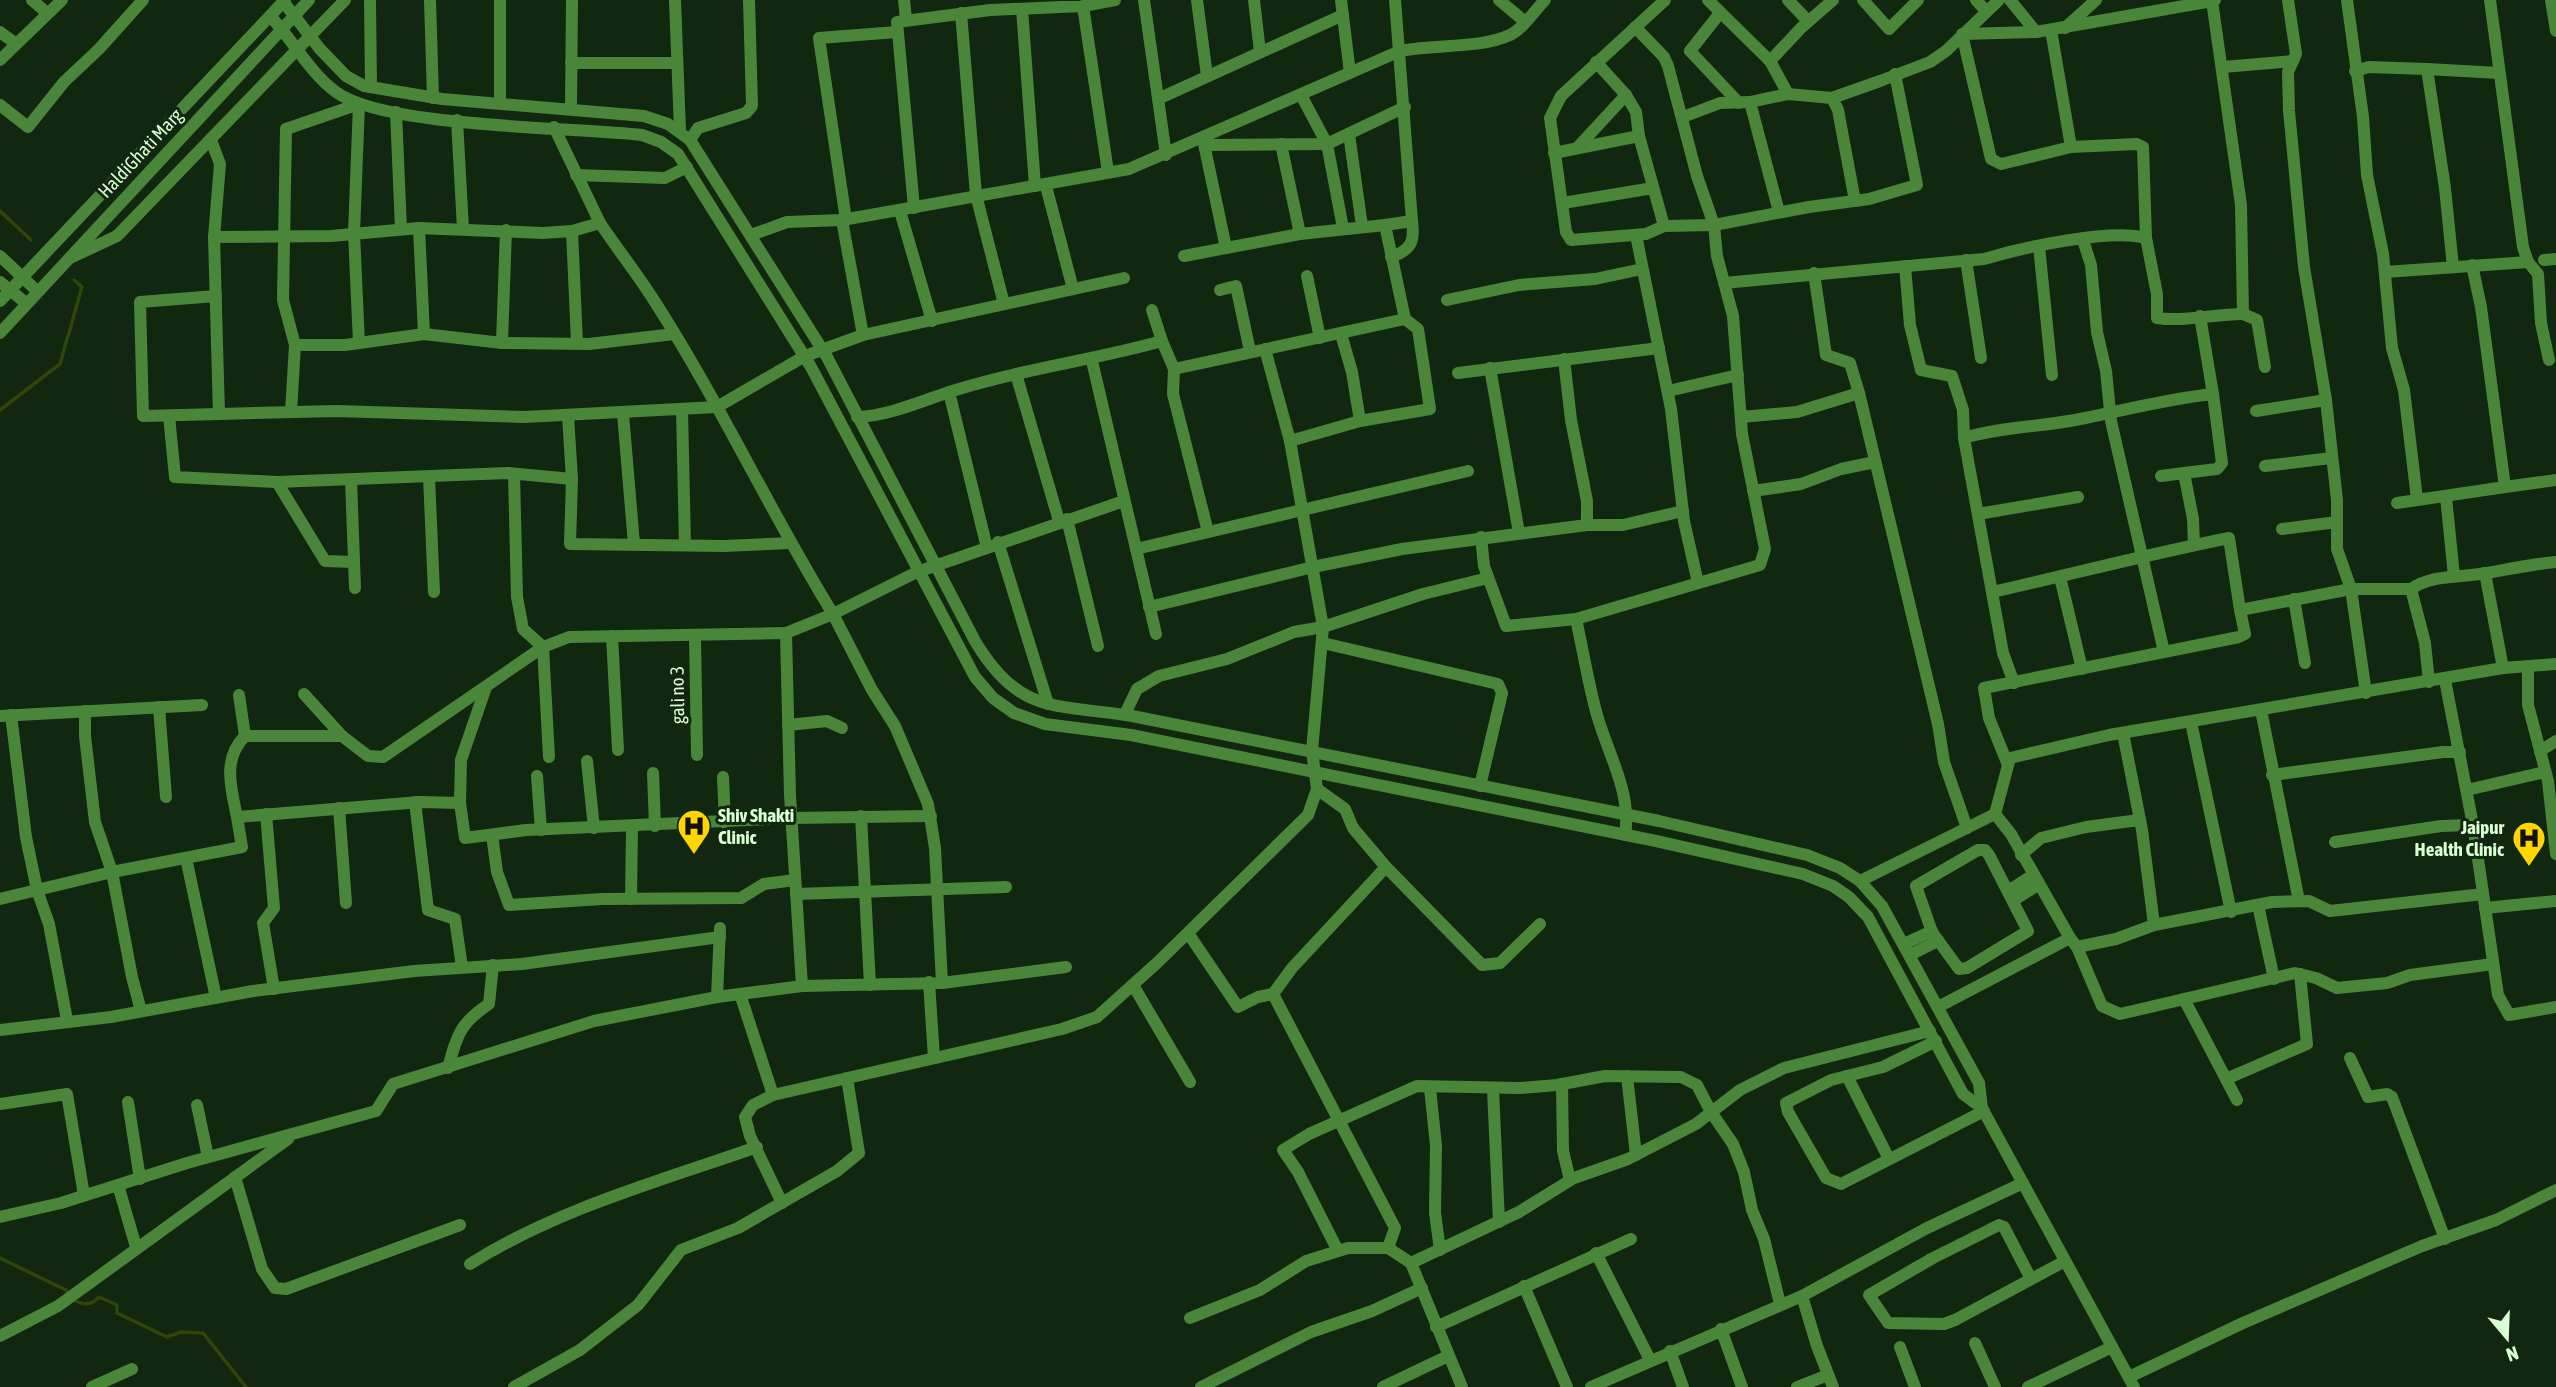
<svg xmlns="http://www.w3.org/2000/svg" width="2556" height="1387" font-family="'Asap Condensed',sans-serif">
	<style>
		.lines { fill: none; stroke-linecap: round; stroke-linejoin: round }
		.stream { stroke: #2f4509; stroke-width: 3.5 }
		.minor { stroke: #4a8639; stroke-width: 12 }
		.labels { text-anchor: middle; stroke-width: 6; stroke-linejoin: round; paint-order: stroke }
		.street-label { font-size: 19px; fill: #dbffd5; stroke: #11270f }
		.poi-label { font-size: 19px; font-weight: bold; fill: #dbffd5; stroke: #11270f; text-anchor: start }
	</style>
	<rect width="100%" height="100%" fill="#11270f"/>
	<g class="lines">
		<!-- stream -->
		<g class="stream">
			<path d="M0 211 31 240"/>
			<path d="M0 410 60 364 82 287 74 280"/>
			<path d="M0 1258 66 1290 68 1294"/>
			<path d="M73 1300C83 1305 91 1306 99 1297L117 1305V1313L167 1337 181 1332 203 1333 246 1387"/>
		</g>
		<!-- minor -->
		<g class="minor">
			<path d="M32 0 47 13"/>
			<path d="M282 0 320 49 346 76 364 86 442 99 644 116 668 124 690 140 827 357 975 641C1019 715 1055 704 1132 716L1659 821 1807 855 1840 868 1860 881 1882 906 1979 1083 1982 1108 2134 1387"/>
			<path d="M370 0 371 87"/>
			<path d="M430 0 433 98"/>
			<path d="M675 0 680 131"/>
			<path d="M904 0 906 19"/>
			<path d="M1144 0 1166 155"/>
			<path d="M1197 0 1207 76"/>
			<path d="M1254 0 1260 52"/>
			<path d="M1341 0 1350 73"/>
			<path d="M1395 0 1412 221 1385 225 1405 319"/>
			<path d="M1499 0 1524 21"/>
			<path d="M1665 0 1561 96 1550 118 1566 232 1571 240 1646 234 1664 226 1714 225 1809 207 1869 199 1917 185 1895 74"/>
			<path d="M1708 0 1770 61 1788 94"/>
			<path d="M1788 0 1808 21"/>
			<path d="M1863 0 1889 29 1918 0"/>
			<path d="M1976 0 1986 11"/>
			<path d="M2010 0 2036 32 2212 1"/>
			<path d="M2288 0 2296 54 2288 72 2289 111 2304 267 2326 400 2337 500V549L2351 589H2411"/>
			<path d="M2347 0 2363 117 2367 175 2383 254 2392 348 2404 390 2417 499"/>
			<path d="M2490 0 2523 247 2528 262 2538 274 2541 323 2549 360"/>
			<path d="M2551 0 2556 31"/>
			<path d="M1083 6 1108 172"/>
			<path d="M1022 9 1035 186"/>
			<path d="M961 13 976 195 1004 304"/>
			<path d="M1720 13 1690 51 1739 103"/>
			<path d="M270 16C293 40 309 72 336 92 385 128 574 127 642 135L661 142 678 154 811 367 975 677 993 698 1014 713 1045 724 1131 735 1656 841 1803 874 1833 886 1849 897 1868 917 1963 1094 1982 1108"/>
			<path d="M2065 28 2096 0"/>
			<path d="M2051 30 2071 147 2137 144 2143 147 2146 238"/>
			<path d="M0 32 15 43"/>
			<path d="M2036 32 1962 34 1991 159 2001 164 2071 147"/>
			<path d="M0 60 62 0"/>
			<path d="M1770 61 1801 28 1833 0"/>
			<path d="M1596 62 1626 95 1636 112 1639 136 1664 226"/>
			<path d="M571 63H677"/>
			<path d="M2223 67 2293 61"/>
			<path d="M2355 71 2369 67 2427 69"/>
			<path d="M1301 95 1327 144 1343 228"/>
			<path d="M1160 98 1343 15"/>
			<path d="M1832 98 1838 110 1855 201"/>
			<path d="M1750 102 1779 212"/>
			<path d="M500 103V0"/>
			<path d="M0 105 28 127 64 82 99 49 143 0"/>
			<path d="M571 108 572 0"/>
			<path d="M396 112 401 229"/>
			<path d="M1683 117 1720 103 1750 102 1788 94 1832 98 1880 81 1930 62 1946 51 1999 0"/>
			<path d="M457 120 463 229"/>
			<path d="M554 127 600 223"/>
			<path d="M1349 134 1362 226"/>
			<path d="M1203 139 1226 248"/>
			<path d="M211 140 220 164 214 237 219 414 337 411 524 417 717 407 805 356 863 335 1124 278"/>
			<path d="M690 140 698 128 746 113 752 106 749 0"/>
			<path d="M1281 144 1300 234"/>
			<path d="M1205 145 1327 144 1405 107"/>
			<path d="M1577 148 1626 95"/>
			<path d="M1554 153 1639 136"/>
			<path d="M576 175 665 178 687 167"/>
			<path d="M1046 186 1073 289"/>
			<path d="M1563 203 1653 188"/>
			<path d="M914 208 897 22 990 10 1083 6 1115 0"/>
			<path d="M900 211 932 321"/>
			<path d="M842 220 863 335"/>
			<path d="M846 220 819 38 897 32"/>
			<path d="M419 228 424 334"/>
			<path d="M572 231 577 343"/>
			<path d="M751 235 787 222 842 220 1129 169 1400 51C1435 44 1479 49 1510 35 1523 29 1535 10 1545 0"/>
			<path d="M1636 235 1671 409 1684 521 1698 583"/>
			<path d="M214 237 331 236 419 228 543 233 572 231 600 223C618 250 638 275 655 302 720 403 770 512 833 614L786 633 790 795 802 986"/>
			<path d="M2083 240 2091 265 2097 332 2106 371 2111 421 2164 652"/>
			<path d="M2039 246 2052 375"/>
			<path d="M0 256 37 291"/>
			<path d="M1184 256 1300 234 1385 225"/>
			<path d="M72 257 117 236 345 0"/>
			<path d="M1391 257C1411 250 1415 242 1412 221"/>
			<path d="M1966 260 1981 358"/>
			<path d="M2544 260 2556 259"/>
			<path d="M1905 266 1910 325 1921 370 1952 376 1963 410 1964 438 2003 653 2014 683"/>
			<path d="M2453 267 2445 188 2427 69 2499 73"/>
			<path d="M2385 272 2528 262"/>
			<path d="M1814 273 1826 355 1850 363 1859 393 1938 724 1944 762 1967 828"/>
			<path d="M1307 276 1320 338"/>
			<path d="M0 282 26 303"/>
			<path d="M1724 283 1984 259C2021 248 2111 228 2146 238L2157 294V318C2184 322 2214 314 2243 314L2241 205 2212 1 2215 0"/>
			<path d="M1220 290 1236 286 1250 351"/>
			<path d="M216 296 140 302 143 416 219 414"/>
			<path d="M1447 300 1519 285 1595 279 1642 269"/>
			<path d="M0 301 285 0"/>
			<path d="M1152 310 1162 341"/>
			<path d="M2243 314 2257 320 2265 367"/>
			<path d="M2200 316 2213 394"/>
			<path d="M0 333 309 0"/>
			<path d="M1341 334 1352 372 1360 421"/>
			<path d="M502 343 506 230"/>
			<path d="M295 345H345L424 334 502 343 589 344 674 334"/>
			<path d="M1564 359 1571 420 1587 501V525"/>
			<path d="M1092 361 1156 634"/>
			<path d="M1490 368 1519 533"/>
			<path d="M1174 369 1173 394 1208 532"/>
			<path d="M1458 373 1659 348"/>
			<path d="M1016 374 1059 521"/>
			<path d="M1668 391 1738 375"/>
			<path d="M949 392 987 548"/>
			<path d="M682 410 685 545"/>
			<path d="M2256 411 2326 400"/>
			<path d="M291 412 295 345 283 300 286 129 359 104 354 233 359 343"/>
			<path d="M623 414 634 544"/>
			<path d="M169 416 175 477 277 482 508 473 572 479 570 544 724 546 790 543"/>
			<path d="M568 416 572 479"/>
			<path d="M857 417C894 415 925 399 959 389 1026 368 1095 360 1162 341L1174 369 1405 319 1418 329 1430 409 1360 421 1290 441"/>
			<path d="M1741 417 1797 412 1859 393"/>
			<path d="M1964 438C2000 427 2038 427 2075 420 2121 411 2166 399 2213 394L2222 463 2217 469 2184 473 2193 519 2194 545"/>
			<path d="M2265 466 2331 458"/>
			<path d="M514 474 517 597 523 629 543 647 549 757"/>
			<path d="M2161 476 2184 473"/>
			<path d="M429 477 434 592"/>
			<path d="M351 480 355 588"/>
			<path d="M277 482 325 561 354 562"/>
			<path d="M2505 487 2556 480"/>
			<path d="M1753 491 1801 484 1841 469 1875 462"/>
			<path d="M2446 497 2454 576"/>
			<path d="M2397 503 2505 487 2481 307 2472 265"/>
			<path d="M1978 514 2078 497"/>
			<path d="M1067 519 1098 646"/>
			<path d="M2282 529 2337 522"/>
			<path d="M1481 537 1484 566 1506 626 1576 619 1760 565 1765 549 1742 434 1733 316 1717 256 1714 225 1697 176 1668 66 1664 57 1635 27"/>
			<path d="M998 542 1048 704"/>
			<path d="M1136 549 1468 471"/>
			<path d="M2485 573 2503 668"/>
			<path d="M2060 577 2082 669"/>
			<path d="M1993 592C2072 574 2149 554 2229 538L2240 610"/>
			<path d="M2294 599 2305 663"/>
			<path d="M1149 607 1313 567 1402 549 1587 525H1623L1683 511"/>
			<path d="M1576 619C1583 650 1588 683 1597 715 1608 754 1632 793 1625 835"/>
			<path d="M695 635 697 755"/>
			<path d="M612 636 618 750"/>
			<path d="M1323 643 1498 684 1502 693 1480 786"/>
			<path d="M2528 668V705L2548 781 2556 854"/>
			<path d="M2445 680 2473 825 2498 995 2509 1015 2556 1007"/>
			<path d="M2429 682 2425 643 2411 589C2433 574 2460 578 2486 573 2510 569 2532 564 2556 562"/>
			<path d="M486 687 461 760 460 803 465 838 526 830 791 818 931 816"/>
			<path d="M304 694 342 736"/>
			<path d="M239 695 245 736H342L368 756 383 757 543 647 569 637 786 633"/>
			<path d="M159 707 166 797"/>
			<path d="M2261 710 2299 901"/>
			<path d="M85 711V736L95 822 112 872 132 977 141 1011"/>
			<path d="M1125 714 1137 689 1159 676 1227 659 1294 632 1323 627 1423 594 1488 578"/>
			<path d="M11 715 26 837 37 890 49 924 67 1020"/>
			<path d="M0 716 202 705"/>
			<path d="M2191 722 2231 912"/>
			<path d="M788 725 827 721 842 728"/>
			<path d="M2123 733 2142 830 2154 925"/>
			<path d="M2540 751 2556 741"/>
			<path d="M587 761 594 828"/>
			<path d="M2008 765 1989 718 1984 688 2239 637 2245 634 2240 610 2351 589 2366 693"/>
			<path d="M653 773 655 826"/>
			<path d="M2272 775 2443 752H2460"/>
			<path d="M537 776 541 830"/>
			<path d="M723 777 725 823"/>
			<path d="M1317 789 1345 809 1353 828 1386 867 1482 965 1500 963 1540 924"/>
			<path d="M2467 790 2545 772"/>
			<path d="M415 802 428 910 455 919 462 967"/>
			<path d="M339 808 346 903"/>
			<path d="M266 814 274 908 263 923 274 989"/>
			<path d="M1995 814 2011 834 2070 938"/>
			<path d="M861 816 870 985"/>
			<path d="M237 817C231 788 222 759 245 736"/>
			<path d="M492 835 497 872 509 905 602 899 741 898 764 884 795 880"/>
			<path d="M2335 842 2441 826 2473 825"/>
			<path d="M1978 850H1985L1989 855 2028 931 1967 968 1959 969 1932 932 1916 886Z"/>
			<path d="M2021 855 2041 838 2086 827 2139 820"/>
			<path d="M186 858 216 998"/>
			<path d="M1860 881 1995 814 2010 758 2109 735 2503 668 2556 664"/>
			<path d="M2008 891 2033 875"/>
			<path d="M796 894 1006 887"/>
			<path d="M0 899 112 872 242 847 237 817 420 802 460 803"/>
			<path d="M631 899 632 826"/>
			<path d="M2014 900 2038 885"/>
			<path d="M2258 905 2274 979"/>
			<path d="M2485 908 2556 901"/>
			<path d="M1188 933 1238 1007 1258 997 1273 994 1292 968 1386 867"/>
			<path d="M1904 944 1932 931"/>
			<path d="M2077 947 2102 1006 2120 1014 2295 973 2316 978 2337 988 2387 983 2410 975 2493 964"/>
			<path d="M1910 955 1938 941"/>
			<path d="M929 982 934 1058"/>
			<path d="M942 983 935 848 928 804 895 726 872 690 833 614 917 572 1124 501"/>
			<path d="M1133 985 1190 1082"/>
			<path d="M740 994 773 1095 1062 1029 1097 1017 1158 962 1308 815 1317 789 1312 751 1323 627 1290 441 1265 349"/>
			<path d="M1273 994 1395 1228 1388 1248"/>
			<path d="M717 997 720 928"/>
			<path d="M2184 999 2237 1100"/>
			<path d="M1938 1007 2070 938 2077 947 2116 939 2154 925 2272 902 2309 901 2330 911 2483 894"/>
			<path d="M0 1030 111 1017 253 991 414 971 522 964 720 937"/>
			<path d="M1936 1041 1883 1067 1831 1080 1786 1103 1788 1112 1826 1178 1841 1184 1984 1111"/>
			<path d="M2350 1058 2368 1097 2387 1094 2392 1097 2445 1239"/>
			<path d="M448 1068C457 1035 460 1023 489 1004L493 965"/>
			<path d="M1627 1076 1636 1155"/>
			<path d="M1847 1076 1889 1159"/>
			<path d="M2226 1079 2307 1044 2300 974"/>
			<path d="M1562 1084 1563 1151 1570 1180"/>
			<path d="M1430 1088 1436 1146 1435 1213 1440 1250"/>
			<path d="M1493 1089 1499 1222"/>
			<path d="M773 1095 753 1105 745 1117 750 1136 782 1203"/>
			<path d="M128 1102 140 1179"/>
			<path d="M0 1104 67 1094 84 1195"/>
			<path d="M197 1105 208 1157"/>
			<path d="M235 1177 262 1269 275 1288 286 1289 460 1225"/>
			<path d="M118 1185 136 1247"/>
			<path d="M0 1217 61 1203 187 1163 376 1111 393 1084 594 1021 717 997 802 986 942 983 1066 967"/>
			<path d="M1338 1251 1298 1172 1283 1150 1309 1134 1417 1086 1520 1088 1557 1085 1605 1076 1681 1077 1697 1085 1711 1112 1733 1144 1744 1172 1752 1210 1764 1239 1780 1304"/>
			<path d="M1596 1253 1650 1360"/>
			<path d="M1411 1263 1519 1212 1574 1178 1628 1159 1696 1124 1740 1090 1784 1068 1930 1031"/>
			<path d="M470 1264C557 1209 660 1181 757 1147"/>
			<path d="M2031 1279 2004 1227 1999 1225 1933 1258 1869 1295 1888 1323 1944 1324 1955 1320 2065 1261"/>
			<path d="M1524 1286 1567 1387"/>
			<path d="M1802 1296 1817 1346 1833 1387"/>
			<path d="M1190 1318 1260 1290 1306 1261 1348 1248H1388L1411 1263 1462 1387"/>
			<path d="M1436 1327 1631 1239"/>
			<path d="M1721 1329 1742 1387"/>
			<path d="M0 1336 58 1306 288 1139"/>
			<path d="M1975 1343 1995 1387"/>
			<path d="M1900 1347 1915 1387"/>
			<path d="M1670 1351 1683 1387"/>
			<path d="M2129 1377 2243 1323 2422 1246 2496 1220 2556 1190"/>
			<path d="M92 1387 132 1369"/>
			<path d="M514 1387 580 1350 638 1305 681 1250 738 1228 837 1171 859 1153 847 1078"/>
			<path d="M1201 1387 1311 1332 1372 1311 1422 1288"/>
			<path d="M1383 1387 1448 1356"/>
			<path d="M1591 1387 1802 1296 1927 1228 2023 1183"/>
			<path d="M1797 1387 1828 1375"/>
			<path d="M2028 1387 2112 1347"/>
		</g>
	</g>
	<!-- icons -->
	<defs>
		<symbol id="hospital-pin" viewBox="-11 -11 22 30"><path d="M0 17L-7.5 6A9.5 9.5 0 1 1 7.5 6Z" fill="#ffd601" stroke="#11270f"/><path d="M-5-5h3v3.5h4V-5h3V5h-3V1.5h-4V5h-3Z" fill="#111"/></symbol>
	</defs>
	<g fill-rule="evenodd">
		<use href="#hospital-pin" x="675" y="807" width="38" height="52"/>
		<use href="#hospital-pin" x="2510" y="819" width="38" height="52"/>
	</g>
	<g class="labels">
		<!-- street labels -->
		<g class="street-label">
			<text transform="translate(140 153) rotate(-47)" y="7">HaldiGhati Marg</text>
			<text transform="translate(677 695) rotate(-91)" y="7">gali no 3</text>
		</g>
		<!-- poi labels -->
		<g class="poi-label">
			<text x="718" y="822">Shiv Shakti<tspan x="718" dy="22">Clinic</tspan></text>
			<text x="2504" y="834" text-anchor="end">Jaipur<tspan x="2504" dy="22">Health Clinic</tspan></text>
		</g>
	</g>
	<!-- north arrow -->
	<g transform="translate(2507 1338) rotate(161)" stroke="#11270f" stroke-width="5" paint-order="stroke">
	<path d="M0-5L12 26L0 18L-12 26Z" fill="#dbffd5"/>
	<text y="-10" font-size="19" font-weight="bold" text-anchor="middle" fill="#dbffd5">N</text>
	</g>
</svg>
